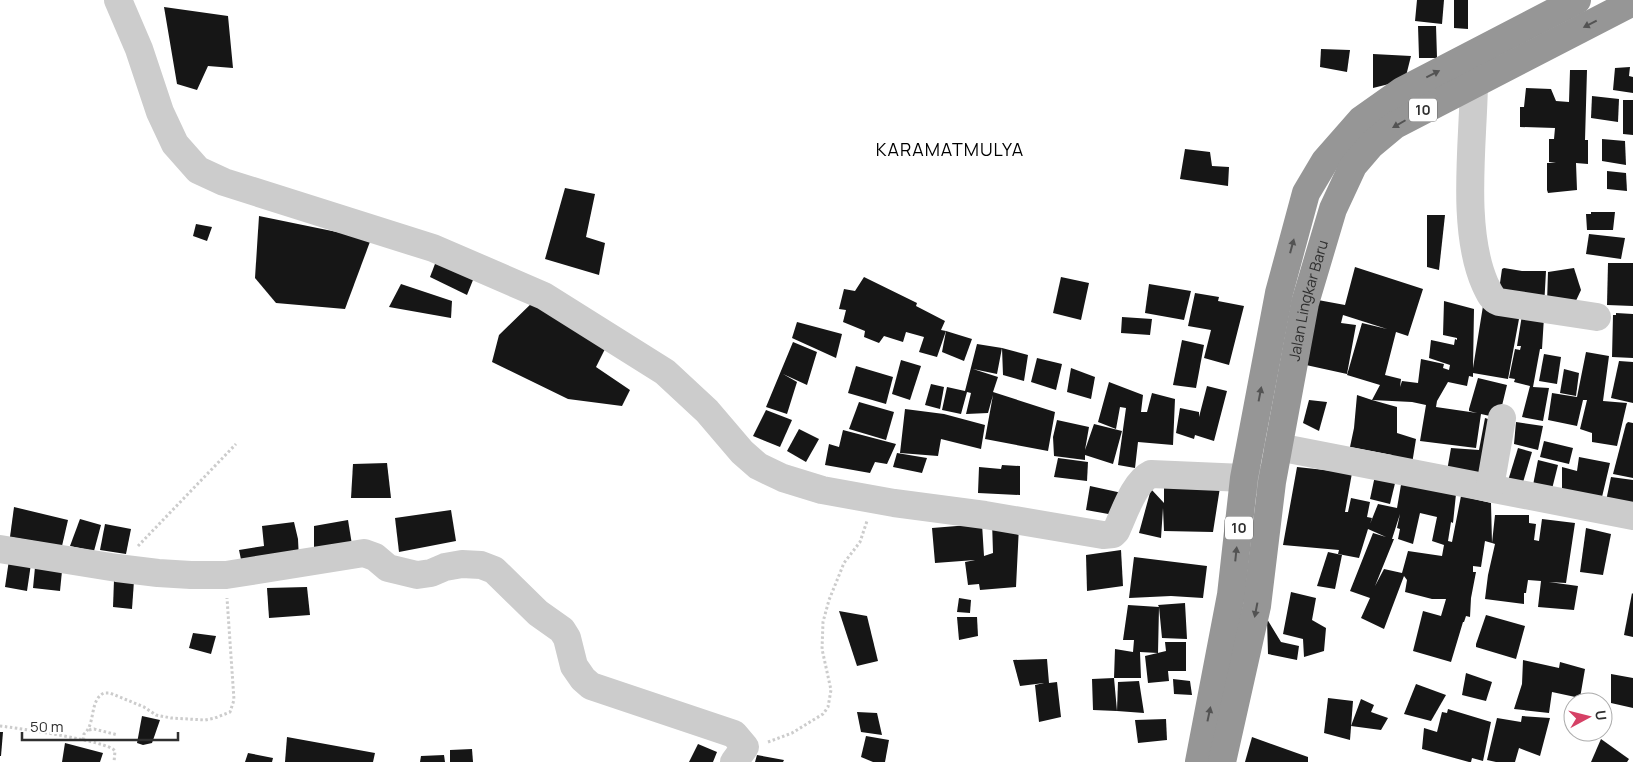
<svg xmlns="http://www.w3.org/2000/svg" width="1633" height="762" font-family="Manrope,sans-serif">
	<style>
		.building { fill: #161616; fill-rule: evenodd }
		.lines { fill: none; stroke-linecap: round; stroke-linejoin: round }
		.path { stroke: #ccc; stroke-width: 3; stroke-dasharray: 2.5 2.5; stroke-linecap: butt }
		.minor { stroke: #ccc; stroke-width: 28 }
		.highway { stroke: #969696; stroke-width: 28 }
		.oneway { fill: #535353 }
		.labels { text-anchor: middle; stroke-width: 5; stroke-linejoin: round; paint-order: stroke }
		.shield { fill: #fff; stroke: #6d6d6d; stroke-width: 1 }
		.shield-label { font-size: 14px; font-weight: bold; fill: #2f2f2f }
		.street-label { font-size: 15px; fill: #2f2f2f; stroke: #fff }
		.quarter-label { font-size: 18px; letter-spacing: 1px; fill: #000; stroke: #fff }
	</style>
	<rect width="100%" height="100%" fill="#fff"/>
	<!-- building -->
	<g class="building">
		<path d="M1417 0H1444L1442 24 1415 21Z"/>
		<path d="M1454 0H1468V29L1454 28Z"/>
		<path d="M164 7 228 16 233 68 208 66 197 90 177 84Z"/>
		<path d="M1418 26H1436L1437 58H1419Z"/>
		<path d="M1321 49 1350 50 1347 72 1320 67Z"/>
		<path d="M1373 54 1411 56 1405 80 1373 88Z"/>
		<path d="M1630 67 1629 76 1633 77V93L1613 90 1615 68Z"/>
		<path d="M1570 70H1587L1585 140H1588V164L1576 163 1577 190 1548 193 1547 190V163H1556L1549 162V139H1554L1555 128 1520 127V107H1524L1526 88 1551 89 1556 101 1569 102Z"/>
		<path d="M1592 96 1619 99 1618 122 1591 118Z"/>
		<path d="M1623 100H1633V135L1623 134Z"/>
		<path d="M1602 139 1625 141 1626 165 1602 161Z"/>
		<path d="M1185 149 1210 152 1212 166 1229 167 1228 186 1180 179Z"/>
		<path d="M1607 171 1626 173 1627 191 1607 189Z"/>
		<path d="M565 188 595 194 586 237 605 243 599 275 545 259Z"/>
		<path d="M1591 212H1615L1613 230H1587L1586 214H1591Z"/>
		<path d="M1427 215H1445L1439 270 1427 267Z"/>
		<path d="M259 216 371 239 345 309 276 303 255 278Z"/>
		<path d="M196 224 212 227 207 241 193 236Z"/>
		<path d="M1589 234 1625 238 1621 259 1586 254Z"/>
		<path d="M438 256 477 270 467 295 430 277Z"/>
		<path d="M1608 263H1633V306L1607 305Z"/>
		<path d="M1355 267 1423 289 1408 336 1396 332 1385 375 1401 379 1400 387 1402 381 1418 383 1421 359 1444 364 1443 368 1449 370 1450 365 1429 358 1431 340 1454 345 1455 339 1457 340V338L1443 335 1444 301 1474 309 1473 368 1483 306 1521 308 1508 379 1473 373V377L1469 376 1467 386 1448 382 1437 401 1436 407 1477 413 1469 411V409L1478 378 1507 385 1499 418 1481 414 1476 448 1420 441 1426 405 1412 402 1372 400 1397 407V433L1416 439 1412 464 1391 460 1392 455 1350 447 1354 428 1357 395 1372 400 1380 385 1347 375 1362 323 1387 329 1343 315 1341 323 1356 325 1347 374 1306 365 1318 300 1345 305Z"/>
		<path d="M1504 268 1522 271H1546L1544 307 1498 297 1502 269Z"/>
		<path d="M1574 268 1581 290 1574 305 1547 303 1548 272Z"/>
		<path d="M864 277 917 303 916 306 945 321 941 330 946 331 937 357 919 352 924 337 906 332 903 342 884 336 879 343 864 337 865 331 843 322 846 310 839 309 844 289 855 291Z"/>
		<path d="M1061 277 1089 283 1081 320 1053 313Z"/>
		<path d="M401 284 452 301 451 318 389 307Z"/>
		<path d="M1149 284 1191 291 1184 320 1145 313Z"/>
		<path d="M1195 293 1219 297 1218 301 1244 306 1229 365 1204 358 1211 330 1188 326Z"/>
		<path d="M537 298 607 345 596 367 630 390 622 406 568 399 492 362 499 335Z"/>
		<path d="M1616 313 1633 314V358L1612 357 1613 315H1616Z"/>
		<path d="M1522 315 1544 317 1542 349H1540L1533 387 1549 388 1543 421 1522 417 1530 386 1514 382 1515 379 1509 378 1515 349 1520 350 1521 346H1517Z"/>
		<path d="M1122 317 1152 319 1150 335 1121 333Z"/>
		<path d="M797 322 842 334 836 358 792 338Z"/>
		<path d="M946 331 972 339 964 361 942 352Z"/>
		<path d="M1182 340 1204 345 1196 388 1173 385Z"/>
		<path d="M793 342 817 352 807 385 783 374 797 382 787 414 766 407Z"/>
		<path d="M977 344 1002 348 1028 355 1024 381 1003 375 1002 348 997 374 973 369 998 377 993 392 1055 412 1048 451 985 439 993 395 988 413 966 414 971 393 967 392 961 414 942 410 947 387 965 391Z"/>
		<path d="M1586 352 1609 356 1603 401 1627 403 1617 446 1592 442V433L1580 429 1587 400H1583L1577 426 1548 420 1552 393 1577 397Z"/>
		<path d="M1544 354 1561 357 1557 384 1539 381Z"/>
		<path d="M1037 358 1062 364 1056 390 1031 382Z"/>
		<path d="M901 360 921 366 910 400 892 394Z"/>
		<path d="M1619 361 1633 362V403L1611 398Z"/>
		<path d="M856 366 893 377 886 404 848 393Z"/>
		<path d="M1071 368 1095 377 1091 399 1067 392Z"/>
		<path d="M1564 369 1579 373 1576 396 1560 393Z"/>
		<path d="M1109 382 1143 395 1141 412H1147L1152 393 1175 399 1173 445 1138 442 1135 468 1118 465 1126 408 1120 407 1116 429 1098 422Z"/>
		<path d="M931 384 944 387 940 409 925 405Z"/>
		<path d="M1207 386 1227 391 1214 441 1195 435 1194 439 1176 433 1180 408 1199 412V417Z"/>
		<path d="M1309 400 1327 402 1319 431 1303 423Z"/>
		<path d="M859 402 894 412 886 440 849 429Z"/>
		<path d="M905 409 944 414 985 425 981 449 941 439 938 456 900 453Z"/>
		<path d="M766 410 792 420 780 447 753 436Z"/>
		<path d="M1485 418 1494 421 1489 480 1447 471 1451 448 1479 450Z"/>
		<path d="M1057 420 1089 427 1085 450 1094 424 1122 431 1113 464 1085 455V460L1054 456 1053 437Z"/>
		<path d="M1516 422 1543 426 1538 450 1514 444Z"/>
		<path d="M1628 422 1633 423V478L1613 474 1626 424Z"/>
		<path d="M799 429 819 439 806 462 787 451Z"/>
		<path d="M843 430 896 444 887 464 875 462 870 473 825 465 829 444 839 447Z"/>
		<path d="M1544 441 1573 448 1569 464 1540 457Z"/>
		<path d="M1518 448 1532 452 1521 489 1507 484Z"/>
		<path d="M897 453 927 458 922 473 893 467Z"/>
		<path d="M1579 457 1610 463 1602 497 1562 491V467L1577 471Z"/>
		<path d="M1058 458 1088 462 1087 481 1054 477Z"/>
		<path d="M1538 460 1558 465 1552 489 1533 485Z"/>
		<path d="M387 463 391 498H351L353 464Z"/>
		<path d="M1002 465 1020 466V495L978 493 979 467 1001 469Z"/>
		<path d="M1297 467 1352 473 1345 512H1348L1351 498 1370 502 1367 517 1372 518 1370 524 1378 504 1397 508 1402 479 1456 494 1453 523 1451 522 1448 541 1452 542 1461 496 1491 503 1492 543 1485 541 1481 567 1473 566V572H1476L1471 598 1470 617 1466 616 1464 622H1463L1451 662 1413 651 1423 611 1441 616 1446 599H1432L1405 592 1407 580 1404 576 1384 629 1361 618 1370 598 1350 591 1373 533 1386 537 1368 529 1359 558 1338 554 1339 550 1283 545ZM1420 513 1437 517 1432 541 1444 545 1442 556 1408 551 1402 573 1384 569 1375 586 1394 539H1392L1400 514 1397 528 1400 529 1398 539 1413 544Z"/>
		<path d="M1376 471 1397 475 1390 504 1370 499Z"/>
		<path d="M1611 477 1633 480V507L1606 501Z"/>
		<path d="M1221 481 1213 532 1164 531 1163 508 1161 538 1139 533 1151 489 1164 503V488Z"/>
		<path d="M1090 486 1122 493 1114 515 1086 510Z"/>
		<path d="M14 507 68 520 62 546 10 537Z"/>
		<path d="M451 510 456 541 399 552 395 518Z"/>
		<path d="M1495 515H1529V523L1536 524 1534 540 1539 541 1542 519 1575 523 1566 583 1549 582 1578 586 1574 610 1538 607 1541 581 1528 580 1526 593H1524V604L1485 599 1488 575 1495 544 1492 543Z"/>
		<path d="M80 519 101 525 94 551 70 546Z"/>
		<path d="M348 520 353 551 314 559V526Z"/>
		<path d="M992 521 1019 526 1016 587 980 590 979 584 968 585 965 562 975 560 935 563 932 528 982 524 984 556 993 553Z"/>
		<path d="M294 522 298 539 299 560 243 569 239 550 264 546 262 526Z"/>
		<path d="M105 524 131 529 126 554 100 550Z"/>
		<path d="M1586 528 1611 534 1603 575 1580 572Z"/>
		<path d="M1121 550 1123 586 1087 591 1086 555Z"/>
		<path d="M1328 552 1342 555 1335 589 1317 586Z"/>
		<path d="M10 553 32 557 27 591 5 587Z"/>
		<path d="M36 557 63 561 60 591 33 588Z"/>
		<path d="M1134 557 1207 566 1203 598 1171 596 1129 598Z"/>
		<path d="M114 580 134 581 132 609 113 607Z"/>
		<path d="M307 587 310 615 269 618 267 588Z"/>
		<path d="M1291 592 1316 598 1312 620 1326 628 1324 651 1304 657 1303 639 1283 634Z"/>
		<path d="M1632 593 1633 594V637L1624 635Z"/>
		<path d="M959 598 971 600 970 613 957 612Z"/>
		<path d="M1185 603 1187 639 1162 638 1159 607 1158 653 1140 652 1141 678H1114L1117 711 1093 710 1092 679 1114 678 1115 649 1133 652 1134 640H1123L1128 605 1159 607 1158 605Z"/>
		<path d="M839 611 867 616 878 661 857 666Z"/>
		<path d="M1486 615 1525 626 1516 659 1476 647V644Z"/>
		<path d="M957 617H977L978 636 959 640Z"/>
		<path d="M1267 619 1281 642 1299 646 1297 660 1268 654Z"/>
		<path d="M193 633 216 636 211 654 189 648Z"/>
		<path d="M1165 642H1186V671H1168L1169 681 1148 683 1145 656 1166 651Z"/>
		<path d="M1047 659 1049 683 1057 682 1061 717 1039 722 1035 685 1044 683 1020 686 1013 660Z"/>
		<path d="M1523 660 1559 668 1560 662 1585 669 1580 698 1552 692 1549 713 1514 709 1522 684Z"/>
		<path d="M1466 673 1492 682 1486 701 1462 695Z"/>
		<path d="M1611 674 1633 678V708L1611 703Z"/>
		<path d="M1173 679 1190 681 1192 695 1174 694Z"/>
		<path d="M1139 681 1144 713 1117 711 1118 682Z"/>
		<path d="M1416 684 1446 695 1431 721 1404 714Z"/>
		<path d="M1328 698 1353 701 1350 740 1324 733Z"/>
		<path d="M1361 699 1374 705 1371 712 1388 718 1381 730 1351 726Z"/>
		<path d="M1448 709 1491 722 1483 761 1472 758 1471 762H1469L1422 749 1424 728 1437 732 1442 712 1447 713Z"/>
		<path d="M857 712 877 713 882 735 861 732Z"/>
		<path d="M142 716 160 720 152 743 143 745 137 743Z"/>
		<path d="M1522 716 1550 718 1540 756 1519 748 1515 762H1496L1487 760 1497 718 1521 722Z"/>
		<path d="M1166 719 1167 740 1138 743 1135 720Z"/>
		<path d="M0 732H3L1 756H0Z"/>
		<path d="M866 736 889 740 885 762H873L861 757Z"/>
		<path d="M287 737 375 753 373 762H285Z"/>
		<path d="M1252 737 1308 757V762H1245Z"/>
		<path d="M1601 739 1629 759 1627 762H1591Z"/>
		<path d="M65 743 103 753 100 762H62Z"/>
		<path d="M698 744 717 752 713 762H689Z"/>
		<path d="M472 749 473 762H450V750Z"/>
		<path d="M248 753 273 758 272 762H245Z"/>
		<path d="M444 755 445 762H420L421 756Z"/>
		<path d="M757 755 784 760 783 762H755Z"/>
	</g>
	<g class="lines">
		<!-- path -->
		<g class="path">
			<path d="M138 546 236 444"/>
			<path d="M0 726C17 728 109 741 115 751L114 762"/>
			<path d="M89 730 94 729 118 735"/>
			<path d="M83 740 84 734C96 724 89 700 104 693H110L144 707 156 715 171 718 205 720 215 718 230 712 234 700 227 598"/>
			<path d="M768 742 792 733 823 714 828 707 831 690 822 649 823 622 829 600 844 563 860 542 867 521"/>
		</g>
		<!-- minor -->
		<g class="minor">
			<path d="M118 0 139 49 160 112 175 144 198 170 224 182 433 248 544 296 665 372 707 411 742 452 758 466 783 478 822 490 894 503 985 515 1103 535 1113 534 1116 531C1124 514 1134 482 1151 474L1244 478 1268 481"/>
			<path d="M1474 84C1473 144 1461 229 1485 284 1489 292 1491 299 1499 302L1597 317"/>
			<path d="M1278 447 1633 516"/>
			<path d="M1490 487 1502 418"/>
			<path d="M0 549 117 568 158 573 191 575H226L364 553 375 557 388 568 417 575 431 573 445 567 462 564 481 565 494 570 538 613 562 630 567 638 574 666 583 679 591 686 734 734 745 747 734 762"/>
		</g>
		<!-- highway -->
		<g class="highway">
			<path d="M1199 762 1231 595 1244 478 1279 293 1306 193 1325 161 1361 120 1402 91 1577 0"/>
			<path id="s1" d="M1222 762 1257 606 1272 482 1305 303 1333 209 1353 166 1371 145 1395 125 1633 2"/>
		</g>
	</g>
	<!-- one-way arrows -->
	<defs><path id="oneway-solid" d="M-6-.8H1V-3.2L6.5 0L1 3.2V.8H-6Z" transform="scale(1.25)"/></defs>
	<g class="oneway">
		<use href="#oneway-solid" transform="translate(1590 24) rotate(153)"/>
		<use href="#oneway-solid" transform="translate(1433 74) rotate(-27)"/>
		<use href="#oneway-solid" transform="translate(1399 124) rotate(150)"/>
		<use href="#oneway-solid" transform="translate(1292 246) rotate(-75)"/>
		<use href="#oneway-solid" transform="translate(1260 394) rotate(-79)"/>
		<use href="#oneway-solid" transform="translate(1236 554) rotate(-84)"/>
		<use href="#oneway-solid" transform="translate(1256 610) rotate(101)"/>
		<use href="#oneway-solid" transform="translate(1209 714) rotate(-78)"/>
	</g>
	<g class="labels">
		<!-- shield labels -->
		<g class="shield">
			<rect x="1409" y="98.5" width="28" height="23" rx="4"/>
			<rect x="1225" y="516.5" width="28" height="23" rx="4"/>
		</g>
		<g class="shield-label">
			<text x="1423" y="115">10</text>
			<text x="1239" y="533">10</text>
		</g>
		<!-- street labels -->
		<g class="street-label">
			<text dy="5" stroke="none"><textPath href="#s1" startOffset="470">Jalan Lingkar Baru</textPath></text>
		</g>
		<!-- quarter labels -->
		<g class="quarter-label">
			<text x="950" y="156">KARAMATMULYA</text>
		</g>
	</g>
	<!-- north arrow -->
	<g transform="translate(1588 717) rotate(83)"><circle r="24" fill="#ffffff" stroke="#acacac"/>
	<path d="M0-4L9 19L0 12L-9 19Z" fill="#d64166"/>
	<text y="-8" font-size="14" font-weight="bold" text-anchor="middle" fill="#2f2f2f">U</text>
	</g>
	<!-- scale -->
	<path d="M22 732v8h156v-8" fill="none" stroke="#2f2f2f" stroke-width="2.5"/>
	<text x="30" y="732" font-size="15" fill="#2f2f2f" stroke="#ffffff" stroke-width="4" paint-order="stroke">50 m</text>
</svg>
